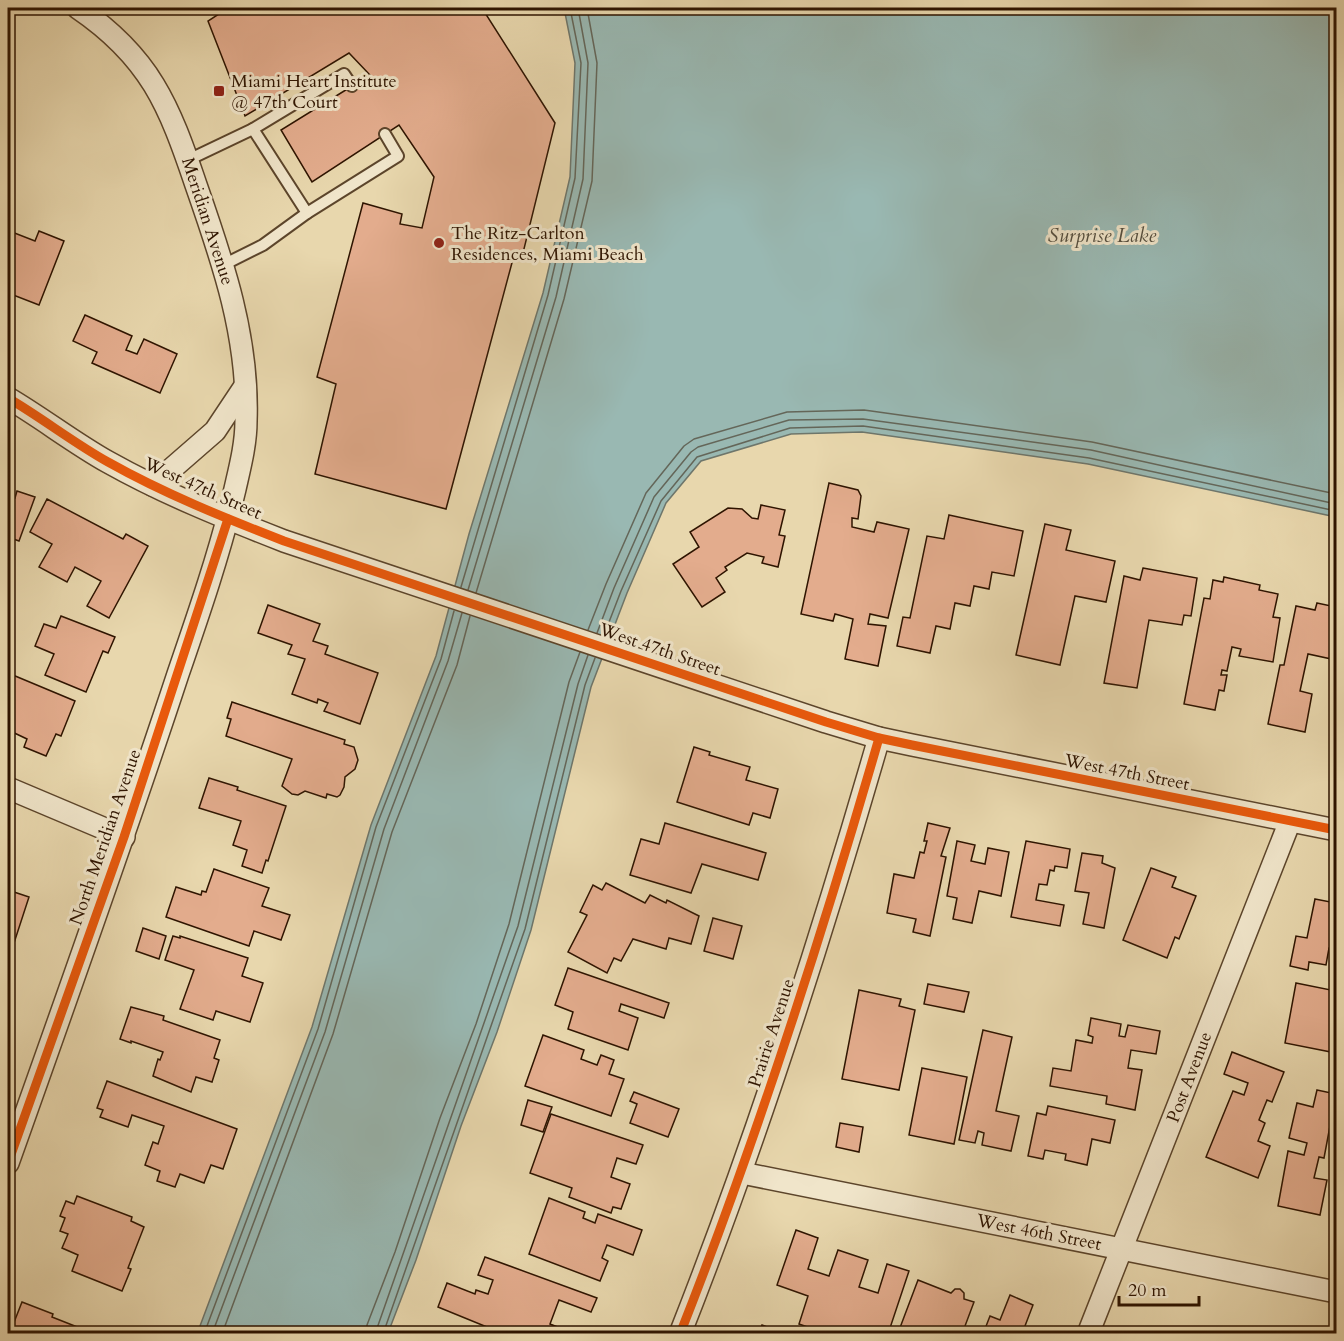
<svg xmlns="http://www.w3.org/2000/svg" width="1344" height="1341" font-family="Cardo,serif">
	<style>
		.water { fill: #99b8b2; stroke: #6e766b; stroke-width: 1.5 }
		.lines { fill: none; stroke-linecap: round; stroke-linejoin: round }
		.shore { stroke: #646659; stroke-width: 1.5 }
		.building { fill: #e3ac8d; stroke: #2e1400; stroke-width: 1.5 }
		.lane-casing { stroke: #5c452b; stroke-width: 14 }
		.street-casing { stroke: #5c452b; stroke-width: 24 }
		.lane { stroke: #f0e5ca; stroke-width: 10 }
		.street { stroke: #f0e5ca; stroke-width: 21 }
		.cycleway-casing { stroke: #f0e5ca; stroke-width: 13 }
		.cycleway { stroke: #e8590c; stroke-width: 9 }
		.poi-dot { fill: #8f2418; stroke: #f0e5ca; stroke-width: 2 }
		.labels { text-anchor: middle; stroke-width: 6; stroke-linejoin: round; paint-order: stroke }
		.poi-label { font-size: 18px; fill: #2e1400; stroke: #f0e5ca; text-anchor: start }
		.street-label { font-size: 18px; fill: #2e1400; stroke: #f0e5ca }
		.water-label { font-size: 20px; font-style: italic; fill: #534d3e; stroke: #f0e5ca }
	</style>
	<rect width="100%" height="100%" fill="#e8d7ad"/>
	<filter id="stains"><feTurbulence type="fractalNoise" baseFrequency=".00333" numOctaves="4"/><feColorMatrix values="0 0 0 0 .2 0 0 0 0 .09 0 0 0 0 .02 0 0 0 .5 -.17"/></filter>
	<radialGradient id="worn" r=".72"><stop offset=".6" stop-color="#630" stop-opacity="0"/><stop offset="1" stop-color="#630" stop-opacity=".3"/></radialGradient>
	<!-- water -->
	<path class="water" d="M564 8H1336V517L1088 464 862 432 791 434 701 461 666 503 627 593 591 687 531 930 497 1032 461 1126 416 1260 388 1333 197 1334 312 1027 371 825 436 656 469 534 543 293 570 177 575 63Z"/>
	<g class="lines">
		<!-- shore -->
		<g class="shore">
			<path d="M461 587 548 295 575 178 581 63 570 8"/>
			<path d="M468 590 556 297 583 179 588 63 578 8"/>
			<path d="M476 593 564 299 592 181 597 63 587 8"/>
			<path d="M588 630 606 584 646 493 684 446 694 439 787 412 864 410 1092 442 1336 494"/>
			<path d="M597 633 614 588 654 497 691 452 698 447 789 420 863 419 1091 450 1336 504"/>
			<path d="M604 635 621 591 661 501 697 457 790 428 863 426 1089 458 1336 511"/>
			<path d="M204 1334 318 1029 376 827 441 659 454 611"/>
			<path d="M212 1334 325 1032 384 829 448 661 462 613"/>
			<path d="M222 1334 333 1034 392 832 457 665 470 616"/>
			<path d="M366 1334 367 1325 395 1252 440 1118 476 1024 509 924 569 682 580 652"/>
			<path d="M375 1334 518 926 578 684 588 655"/>
			<path d="M383 1334 525 929 585 685 595 658"/>
		</g>
	</g>
	<!-- building -->
	<g class="building">
		<path d="M228 8H482L555 123 521 261 513 259 446 509 315 474 336 384 317 377 363 203 402 214 400 224 422 228 434 177 399 125 312 182 281 130 370 75 349 53 245 116 208 21Z"/>
		<path d="M39 231 64 241 39 305 8 293V244L12 232 35 241Z"/>
		<path d="M85 315 132 336 126 350 137 354 144 339 177 354 160 393 92 363 97 352 73 341Z"/>
		<path d="M829 483 858 490 861 496 858 519 852 518V527L874 532 877 522 909 529 888 618 870 614 868 624 886 626 878 666 845 659 853 619 835 614 833 621 801 614Z"/>
		<path d="M17 491 35 497 19 541 8 537V495L15 498Z"/>
		<path d="M47 499 123 539 126 534 148 546 109 618 87 606 101 581 75 567 67 582 39 567 52 544 30 532Z"/>
		<path d="M761 505 785 510 779 535 785 536 778 567 762 563 764 557 747 553 725 567 727 570 716 578 725 592 702 607 673 564 699 547 690 532 728 508 742 509 752 518 758 519Z"/>
		<path d="M949 515 1023 531 1014 576 992 572 989 589 974 586 970 606 955 603 950 629 936 626 930 653 897 646 903 617 910 618 927 536 944 539Z"/>
		<path d="M1045 524 1071 530 1066 550 1115 561 1106 602 1075 596 1060 665 1016 655Z"/>
		<path d="M1143 568 1197 578 1191 616 1184 615 1182 625 1149 620 1137 688 1104 683 1124 576 1140 580Z"/>
		<path d="M1224 577 1260 585 1259 590 1278 594 1273 617 1280 618 1273 662 1239 656 1241 649 1232 647 1227 671 1222 670 1221 675H1227L1224 691 1219 690 1215 710 1184 704 1204 598 1210 599 1213 580 1223 582Z"/>
		<path d="M1317 603 1336 607V660L1308 654 1300 691 1312 694 1305 732 1268 724 1280 665H1284L1296 606 1315 610Z"/>
		<path d="M268 605 320 624 313 641 328 646 325 654 378 673 360 724 324 711 328 703 318 699 317 703 292 694 305 659 288 654 292 645 258 633Z"/>
		<path d="M61 616 115 637 108 653 103 651 86 692 45 675 54 654 35 646 44 624 56 628Z"/>
		<path d="M8 673 75 701 61 736 56 734 46 756 24 747 27 739 8 730Z"/>
		<path d="M232 702 345 740 344 744 354 747 358 760 355 769 345 777 344 787 340 795 337 797 327 794 326 798 305 791 298 795 292 794 282 786 292 759 226 736 231 719 227 718Z"/>
		<path d="M694 747 710 752 709 755 750 767 746 780 778 789 770 818 753 813 749 825 677 802Z"/>
		<path d="M209 778 238 787 237 790 286 806 268 861 266 860 262 873 242 866 247 850 233 845 241 821 199 808Z"/>
		<path d="M665 823 766 853 758 880 702 864 691 893 630 875 641 839 659 844Z"/>
		<path d="M928 823 950 828 941 856 946 857 930 936 913 932 916 919 887 913 894 874 914 878 920 852 924 853 927 841H924Z"/>
		<path d="M957 841 975 845 971 861 985 864 988 848 1009 852 1001 896 979 891 972 923 953 919 957 898 947 896Z"/>
		<path d="M1026 841 1070 849 1067 868 1055 866 1054 871 1050 870 1047 885 1039 884 1036 900 1064 905 1060 926 1011 917Z"/>
		<path d="M1082 853 1103 856 1102 863 1115 868 1104 928 1083 924 1089 893 1075 891Z"/>
		<path d="M1151 868 1176 877 1172 887 1196 896 1179 939 1175 937 1167 958 1123 940Z"/>
		<path d="M214 869 269 888 262 906 290 915 281 940 254 931 249 946 166 917 176 887 201 895 202 891 206 892Z"/>
		<path d="M606 883 645 903 650 895 666 903 667 900 699 916 691 944 669 938 666 949 633 939 621 961 614 958 607 973 568 952 587 915 580 912 593 885 602 890Z"/>
		<path d="M8 890 29 897 14 943 8 940Z"/>
		<path d="M1315 899 1336 903V949L1329 948 1326 965 1309 962 1308 970 1290 966 1296 936 1307 938Z"/>
		<path d="M713 918 742 926 733 959 704 951Z"/>
		<path d="M143 928 166 936 159 959 136 951Z"/>
		<path d="M173 936 180 938V936L248 958 242 976 263 983 250 1022 216 1011 213 1020 180 1009 194 970 165 960Z"/>
		<path d="M568 968 669 1003 664 1018 621 1004 619 1011 638 1018 628 1050 568 1029 573 1012 555 1005Z"/>
		<path d="M1296 983 1336 991V1053L1285 1043Z"/>
		<path d="M928 984 969 992 964 1012 924 1004Z"/>
		<path d="M859 990 901 999 899 1006 915 1010 899 1090 842 1079Z"/>
		<path d="M131 1007 164 1016 163 1020 220 1040 214 1058 219 1060 212 1082 196 1077 191 1092 153 1076 158 1059 160 1060 163 1052 131 1041V1043L120 1039Z"/>
		<path d="M1091 1018 1121 1024 1119 1036 1125 1037 1128 1025 1160 1031 1156 1054 1131 1050 1128 1068 1142 1070 1135 1110 1106 1104 1107 1096 1050 1086 1053 1068 1071 1071 1076 1040 1092 1043 1093 1037 1088 1035Z"/>
		<path d="M983 1030 1012 1037 996 1111 1019 1116 1011 1151 982 1145 984 1133 978 1131 975 1143 959 1140Z"/>
		<path d="M543 1035 584 1050 581 1059 597 1065 601 1055 614 1060 609 1074 624 1079 611 1116 525 1086Z"/>
		<path d="M1232 1052 1284 1072 1272 1102 1267 1100 1259 1120 1265 1123 1258 1141 1270 1146 1258 1178 1206 1157 1233 1091 1244 1095 1248 1083 1224 1074Z"/>
		<path d="M922 1068 967 1077 954 1144 909 1135Z"/>
		<path d="M107 1081 237 1129 223 1169 211 1165 204 1183 180 1174 175 1187 157 1181 160 1171 145 1165 153 1142 158 1144 164 1126 132 1115 128 1127 100 1117 103 1110 97 1108Z"/>
		<path d="M1317 1090 1336 1094 1324 1158 1319 1157 1314 1178 1327 1180 1320 1215 1278 1206 1288 1151 1304 1155 1307 1143 1289 1138 1297 1103 1313 1107Z"/>
		<path d="M634 1092 679 1109 668 1137 630 1123 637 1104 630 1101Z"/>
		<path d="M528 1100 552 1107 543 1132 521 1125Z"/>
		<path d="M1048 1106 1115 1120 1110 1143 1092 1139 1087 1165 1065 1160 1066 1154 1045 1150 1043 1159 1028 1156 1037 1113 1046 1115Z"/>
		<path d="M551 1114 643 1145 636 1164 617 1158 611 1177 630 1184 621 1209 613 1207 611 1213 569 1197 572 1188 530 1173Z"/>
		<path d="M840 1123 863 1127 859 1152 836 1147Z"/>
		<path d="M77 1196 132 1217 131 1221 144 1227 128 1268 131 1269 122 1291 72 1271 78 1255 62 1248 68 1234 60 1231 65 1218 60 1216 66 1201 74 1204Z"/>
		<path d="M549 1198 585 1212 583 1218 595 1223 598 1214 642 1230 633 1255 607 1245 602 1258 608 1261 600 1281 529 1254Z"/>
		<path d="M796 1230 818 1238 808 1269 829 1276 838 1250 868 1260 859 1287 878 1293 887 1264 909 1271 888 1334H827L799 1324 808 1296 777 1285Z"/>
		<path d="M485 1257 597 1298 591 1312 559 1300 550 1324 565 1330 563 1334H504L438 1307 447 1283 475 1294 476 1290 488 1294 493 1280 478 1275Z"/>
		<path d="M918 1280 951 1293 955 1289H960L964 1293V1299L974 1302 962 1334 898 1333Z"/>
		<path d="M1010 1295 1033 1305 1025 1326 1030 1334H983L990 1316 1000 1320Z"/>
		<path d="M22 1302 53 1314 52 1317 95 1334H19L11 1330Z"/>
		<path d="M762 1325 785 1334H758Z"/>
	</g>
	<g class="lines">
		<defs>
			<g id="lane">
				<path d="M253 129 307 213"/>
				<path d="M188 160 253 129 344 74 352 86"/>
				<path d="M223 265 263 245 307 213 398 156 385 134"/>
			</g>
			<g id="street">
				<path d="M8 398C42 418 74 443 108 462 165 494 225 518 284 541L826 722 879 738 912 745 1336 830"/>
				<path d="M153 485 215 431 245 386"/>
				<path d="M8 788 124 837"/>
				<path d="M8 1163C66 1000 124 838 178 674 199 613 220 552 235 489 240 467 246 444 246 421 249 338 223 262 196 185 169 105 150 57 78 8"/>
				<path d="M742 1173 1336 1292"/>
				<path d="M680 1334C757 1139 821 939 879 738"/>
				<path d="M1088 1334 1290 821"/>
			</g>
		</defs>
		<!-- lane casing -->
		<use href="#lane" class="lane-casing"/>
		<!-- street casing -->
		<use href="#street" class="street-casing"/>
		<!-- lane -->
		<use href="#lane" class="lane"/>
		<!-- street -->
		<use href="#street" class="street"/>
		<defs>
			<g id="cycleway">
				<path d="M8 398C42 418 74 443 108 462 165 494 225 518 284 541L826 722 879 738 912 745 1336 830"/>
				<path d="M8 1163 124 837 228 519"/>
				<path d="M680 1334C757 1139 821 939 879 738"/>
			</g>
		</defs>
		<!-- cycleway casing -->
		<use href="#cycleway" class="cycleway-casing"/>
		<!-- cycleway -->
		<use href="#cycleway" class="cycleway"/>
	</g>
	<!-- markers -->
	<g class="poi-dot">
		<rect x="213" y="85" width="12" height="12" rx="3"/>
		<circle cx="439" cy="243" r="6"/>
	</g>
	<g class="labels">
		<!-- poi labels -->
		<g class="poi-label">
			<text x="231" y="87">Miami Heart Institute<tspan x="231" dy="21">@ 47th Court</tspan></text>
			<text x="451" y="239">The Ritz-Carlton<tspan x="451" dy="21">Residences, Miami Beach</tspan></text>
		</g>
		<!-- street labels -->
		<g class="street-label">
			<text transform="translate(208 221) rotate(72)" y="6">Meridian Avenue</text>
			<text transform="translate(203 488) rotate(24)" y="6">West 47th Street</text>
			<text transform="translate(660 649) rotate(19)" y="6">West 47th Street</text>
			<text transform="translate(1127 772) rotate(11)" y="6">West 47th Street</text>
			<text transform="translate(105 837) rotate(-71)" y="6">North Meridian Avenue</text>
			<text transform="translate(771 1033) rotate(-72)" y="6">Prairie Avenue</text>
			<text transform="translate(1189 1077) rotate(-69)" y="6">Post Avenue</text>
			<text transform="translate(1039 1232) rotate(11)" y="6">West 46th Street</text>
		</g>
		<!-- water labels -->
		<g class="water-label">
			<text x="1102" y="242">Surprise Lake</text>
		</g>
	</g>
	<!-- margin -->
	<rect width="1344" height="1341" fill="none" stroke="#e8d7ad" stroke-width="30"/>
	<rect x="9" y="9" width="1326" height="1323" fill="none" stroke="#2e1400" stroke-width="3"/>
	<rect x="15" y="15" width="1314" height="1311" fill="none" stroke="#2e1400" stroke-width="1.5"/>
	<!-- scale -->
	<path d="M1119 1296v9h80v-9" fill="none" stroke="#2e1400" stroke-width="3"/>
	<text x="1128" y="1296" font-size="18" fill="#2e1400" stroke="#f0e5ca" stroke-width="4.5" paint-order="stroke">20 m</text>
	<rect width="100%" height="100%" filter="url(#stains)"/>
	<rect width="100%" height="100%" fill="url(#worn)"/>
</svg>
